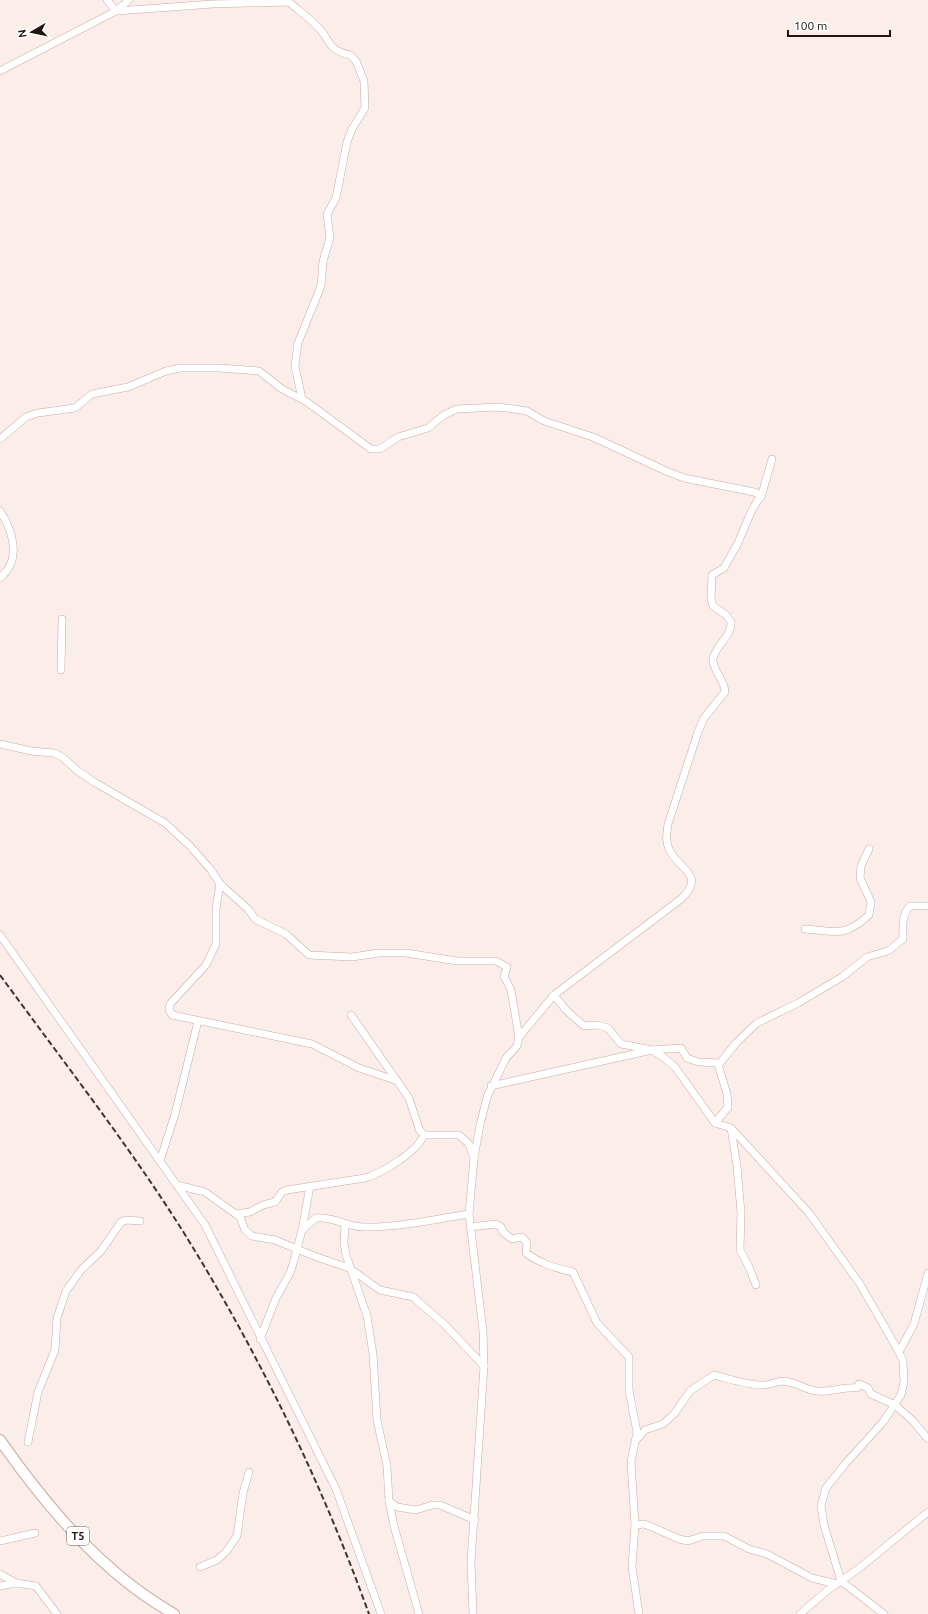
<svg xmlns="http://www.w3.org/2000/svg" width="928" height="1614" font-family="Ubuntu,sans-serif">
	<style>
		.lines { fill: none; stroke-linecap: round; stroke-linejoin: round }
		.minor-casing { stroke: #caaba2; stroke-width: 8 }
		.highway-casing { stroke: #caaba2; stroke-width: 12 }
		.minor { stroke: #fff; stroke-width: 7 }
		.highway { stroke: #fff; stroke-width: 10 }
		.rail { stroke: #403431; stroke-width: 2; stroke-dasharray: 6 3; stroke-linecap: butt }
		.labels { text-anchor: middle; stroke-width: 3.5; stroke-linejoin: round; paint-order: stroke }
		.shield { fill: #fff; stroke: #625a58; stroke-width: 1 }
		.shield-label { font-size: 11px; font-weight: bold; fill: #1f1411 }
	</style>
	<rect width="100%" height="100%" fill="#fbedea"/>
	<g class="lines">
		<defs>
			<g id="minor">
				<path d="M107 0 116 11 213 4 289 2C298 10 309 18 318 27 332 42 326 49 350 55L356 61 364 81 365 108 352 129 347 142 336 198 327 214 330 238 323 261 321 286 298 343 295 366 302 399"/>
				<path d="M0 71 116 11 129 0"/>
				<path d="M0 439 26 417 38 413 75 408 92 394 128 387 166 371 180 368H220L259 371 282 389 307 402 371 449H380L398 437 428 428 444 415 457 409 497 407 514 409 527 411 544 421 593 437 666 471 684 478 754 492 761 495 751 512 738 543 724 568 712 575 711 598 713 606 726 615 731 622C732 636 715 646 713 659 712 670 725 680 725 692L704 718 698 732 668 824C667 833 665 840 669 849 678 870 707 874 681 899L554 995 519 1037 517 1046 506 1058 487 1097 480 1125 474 1158 469 1214 483 1331 484 1366 471 1562 473 1614"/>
				<path d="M761 497 772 459"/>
				<path d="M0 511C13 531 22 560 0 578"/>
				<path d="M61 670 62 619"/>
				<path d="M0 744 31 751 54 753 62 757 78 771 94 782 165 823 190 846 211 870 220 884 248 909 255 919 286 934 309 955 352 957 379 953H406L457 961H496L507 967 504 976 511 990 519 1037"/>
				<path d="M220 884 216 908V944L206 965 170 1004 169 1010 172 1015 312 1044 359 1068 395 1080"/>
				<path d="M805 929C836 931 844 938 869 915L871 902 860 878 861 866 869 849"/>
				<path d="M0 935 205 1225 336 1489 381 1614"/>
				<path d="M554 995 566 1010 584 1026 597 1025 608 1028 621 1044 652 1050 663 1057 675 1067 715 1123 731 1128 809 1213 860 1284 899 1352 903 1361 904 1382 901 1395 883 1422 846 1463 826 1488 821 1506 824 1525 841 1581 884 1614"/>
				<path d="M351 1015 409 1098 419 1129 424 1135H459L469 1144 474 1158"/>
				<path d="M491 1086 652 1050 681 1048 687 1058 698 1062 720 1063 736 1043 757 1023 798 1003 842 977 867 957 888 951 903 939C903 928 901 915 910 906H928"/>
				<path d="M715 1123 728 1107 727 1094 718 1064"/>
				<path d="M731 1128 737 1166 741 1213 740 1250 749 1267 756 1285"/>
				<path d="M160 1161 175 1114 198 1021"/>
				<path d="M177 1185 205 1192 240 1217 245 1230 252 1236 275 1240 314 1256 349 1268 380 1290 413 1297 445 1325 484 1366"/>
				<path d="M236 1214 250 1212 263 1205 275 1202 282 1192 287 1190 365 1178C382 1173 417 1152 424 1135"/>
				<path d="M345 1225 344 1242 346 1255 367 1316 373 1354 377 1420 387 1466 389 1501 397 1507 416 1510 432 1505H440L475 1520"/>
				<path d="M470 1227 496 1224 501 1227 503 1232 512 1239 522 1237 527 1243 526 1253C541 1264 555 1268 573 1272L597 1323 629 1357V1390L637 1432 631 1462 635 1525 632 1567 639 1614"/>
				<path d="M302 1230 316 1218C332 1216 347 1227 364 1227 397 1228 436 1219 469 1214"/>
				<path d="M260 1339 276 1298 290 1273 293 1264 302 1230 310 1186"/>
				<path d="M899 1352 914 1324 928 1273"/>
				<path d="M637 1439 645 1430 663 1424 675 1413 690 1391 714 1375C730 1379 747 1385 763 1385 770 1385 777 1381 784 1381 796 1382 805 1390 817 1391 831 1393 843 1386 857 1388L859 1384 868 1388 871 1394 895 1405 913 1421 928 1439"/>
				<path d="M28 1442 38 1392 55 1350 57 1318 66 1291 81 1270 101 1251 121 1222 126 1220 140 1221"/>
				<path d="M389 1501 394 1526 419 1614"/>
				<path d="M635 1525 644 1524 652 1527 679 1539 688 1541 703 1536H724L749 1549 767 1554 812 1578 837 1584"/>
				<path d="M0 1541 35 1533"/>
				<path d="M200 1567 217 1560 226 1552 237 1536 243 1493 249 1472"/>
				<path d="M0 1574 16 1583 36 1586 57 1614"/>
				<path d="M0 1586 16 1583"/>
				<path d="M800 1614 829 1589 857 1570 928 1512"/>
			</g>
			<path id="highway" d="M0 1440C47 1507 102 1573 174 1614"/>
		</defs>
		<!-- minor casing -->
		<use href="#minor" class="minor-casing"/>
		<!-- highway casing -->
		<use href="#highway" class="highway-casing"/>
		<!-- minor -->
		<use href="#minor" class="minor"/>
		<!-- highway -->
		<use href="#highway" class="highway"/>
		<!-- rail -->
		<path class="rail" d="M0 975C62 1060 128 1144 184 1233 259 1354 321 1481 369 1614"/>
	</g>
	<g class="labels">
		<!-- shield labels -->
		<rect class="shield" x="67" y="1527" width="22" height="18" rx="3"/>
		<g class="shield-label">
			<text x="78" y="1540">T5</text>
		</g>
	</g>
	<!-- north arrow -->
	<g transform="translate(32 32) rotate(261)" stroke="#ffffff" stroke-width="3" paint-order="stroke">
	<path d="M0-3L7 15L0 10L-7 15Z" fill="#1f1411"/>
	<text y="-6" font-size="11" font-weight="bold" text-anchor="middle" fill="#1f1411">N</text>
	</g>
	<!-- scale -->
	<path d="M788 30v6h102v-6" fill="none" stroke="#1f1411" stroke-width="2"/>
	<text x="794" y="30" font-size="12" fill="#1f1411" stroke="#ffffff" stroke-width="3" paint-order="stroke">100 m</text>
</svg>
